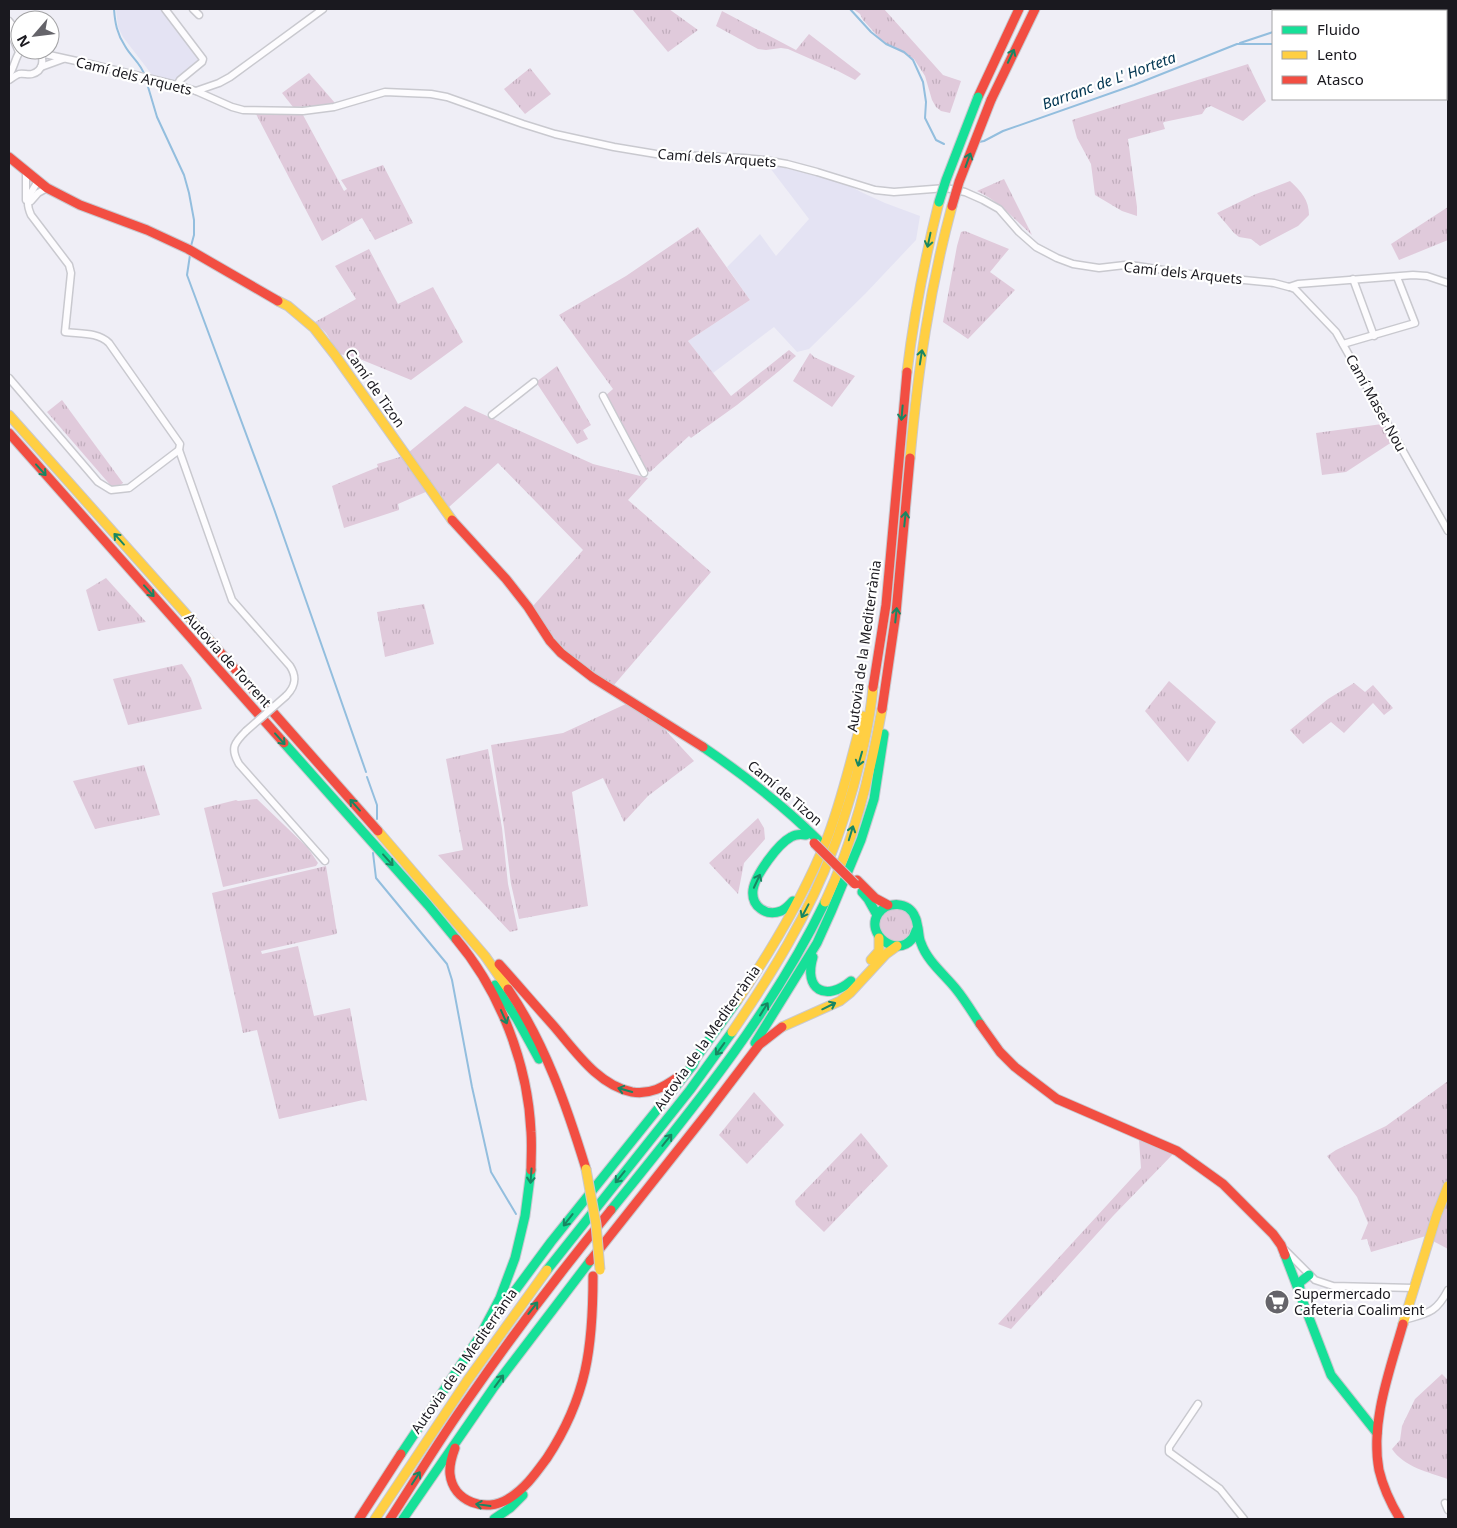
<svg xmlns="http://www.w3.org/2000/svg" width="1457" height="1528" font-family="'Noto Sans',sans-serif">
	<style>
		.built { fill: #e4e3f3 }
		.grass { fill: url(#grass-tufts) }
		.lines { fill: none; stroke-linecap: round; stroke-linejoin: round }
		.stream { stroke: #93bede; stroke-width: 2 }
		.street-casing { stroke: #c9c9cf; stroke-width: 9 }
		.fast-casing { stroke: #c9c9cf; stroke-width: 11 }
		.slow-casing { stroke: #c9c9cf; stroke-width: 11 }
		.jam-casing { stroke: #c9c9cf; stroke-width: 11 }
		.street { stroke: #fdfcfe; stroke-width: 6 }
		.fast { stroke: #16e098; stroke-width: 9 }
		.slow { stroke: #ffcf43; stroke-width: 9 }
		.jam { stroke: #f24e42; stroke-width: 9 }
		.street-bridge-casing { stroke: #c9c9cf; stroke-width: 9; stroke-linecap: butt }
		.fast-bridge-casing { stroke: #c9c9cf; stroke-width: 11; stroke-linecap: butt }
		.slow-bridge-casing { stroke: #c9c9cf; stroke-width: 11; stroke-linecap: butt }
		.jam-bridge-casing { stroke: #c9c9cf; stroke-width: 11; stroke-linecap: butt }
		.street-bridge { stroke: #fdfcfe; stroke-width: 6 }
		.fast-bridge { stroke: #16e098; stroke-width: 9 }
		.slow-bridge { stroke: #ffcf43; stroke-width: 9 }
		.jam-bridge { stroke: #f24e42; stroke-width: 9 }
		.oneway { stroke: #188662 }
		.labels { text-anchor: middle; stroke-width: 4.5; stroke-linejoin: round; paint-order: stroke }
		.street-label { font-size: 14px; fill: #1a191f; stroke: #fff }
		.poi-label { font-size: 14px; fill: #1a191f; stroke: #fff; text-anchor: start }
		.water-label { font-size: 15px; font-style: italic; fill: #003551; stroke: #fff }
	</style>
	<defs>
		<pattern id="grass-tufts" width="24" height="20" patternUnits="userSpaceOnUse" patternTransform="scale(1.25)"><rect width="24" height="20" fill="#e0cadb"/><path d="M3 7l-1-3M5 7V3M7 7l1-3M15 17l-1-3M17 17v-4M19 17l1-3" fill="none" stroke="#c0adbc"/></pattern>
	</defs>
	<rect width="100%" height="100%" fill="#efeef6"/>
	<!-- built -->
	<g class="built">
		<path d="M116 9H163L198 56 199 61 177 82 153 76 123 37 118 27Z"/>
		<path d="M767 164 803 172 848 185 861 192 885 203 920 216 916 240 866 293 809 349 797 352 774 327 713 373 688 341 750 300 727 267 760 234 776 256 809 219Z"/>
	</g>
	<!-- grass -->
	<g class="grass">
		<path d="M632 9H669L698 30 668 52Z"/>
		<path d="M853 9H884L943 75 961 81 950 113 941 111 936 107 932 100 925 76 914 59 884 43 863 20 860 14Z"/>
		<path d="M722 11 796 50 809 34 861 74 855 80 838 71 788 49 781 48 766 50 758 49 716 26Z"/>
		<path d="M1248 64 1266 101 1243 121 1211 106 1206 108 1202 114 1164 122 1163 123 1165 129 1128 139 1137 207V216L1122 211 1095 195 1091 164 1077 138 1072 120Z"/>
		<path d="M530 68 551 94 525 114 504 89Z"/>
		<path d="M309 73 335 103 320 106 293 107 282 93Z"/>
		<path d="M266 113 303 115 344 191 347 189 341 180 383 165 413 223 375 240 362 218 322 241 256 114Z"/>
		<path d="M1004 179 1032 235C1014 219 999 201 977 191Z"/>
		<path d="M1290 181C1301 191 1309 200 1309 215L1298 226 1260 246 1251 239 1239 237 1234 233 1217 213 1256 194Z"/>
		<path d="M1448 207V240L1399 260 1391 244Z"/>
		<path d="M698 227 750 300 688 341 731 396 789 350 796 356 779 371 737 405 691 438 689 436 650 472 645 471 605 396 613 389 559 315 626 276Z"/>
		<path d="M965 231 1009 249 990 272 1015 290 968 339 943 322 957 246 961 232Z"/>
		<path d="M369 249 398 304 433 287 463 342 411 380 355 357 339 354 326 333 315 322 356 299 335 266Z"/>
		<path d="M810 353 814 357 855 376 832 407 793 381Z"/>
		<path d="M557 366 591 425 583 430 588 439 577 444 536 382Z"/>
		<path d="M62 400 123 483 116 488 112 487 47 412Z"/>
		<path d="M465 406 593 464 648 478 628 500 711 572 614 685C594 673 573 660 558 642 548 631 541 618 533 606L583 550 498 463 449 507 409 452Z"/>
		<path d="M1382 424 1392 442 1346 472 1322 475 1316 433Z"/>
		<path d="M403 456 428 491 398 504 399 510 344 528 332 486 378 467 377 464Z"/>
		<path d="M106 578 146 622 98 631 86 590Z"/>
		<path d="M424 604 434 644 385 657 377 612Z"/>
		<path d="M182 664 191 678 202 709 128 725 113 679Z"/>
		<path d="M1169 681 1216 722 1188 762 1145 711Z"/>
		<path d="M1354 683 1365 692 1373 685 1393 708 1384 715 1373 703 1344 733 1331 722 1303 744 1290 730 1328 699Z"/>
		<path d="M628 703 657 721 694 761 648 796 624 822 603 778 572 792 588 906 519 919 511 884 504 827 491 745 563 733Z"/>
		<path d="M488 749 502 828 508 884 518 930 510 932 438 855 463 850 446 759Z"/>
		<path d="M144 765 160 815 95 829 73 781Z"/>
		<path d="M257 799 308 848 318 863 316 866 223 887 204 808 236 800 238 801Z"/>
		<path d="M758 818 764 828 765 839 744 863 738 894 709 863Z"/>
		<path d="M326 866 337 933 336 934 261 951 262 954 298 946 314 1016 350 1008 367 1101 363 1100 279 1119 257 1030 243 1033 212 893Z"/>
		<circle cx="896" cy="925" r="17"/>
		<path d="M1448 1081V1181L1442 1191 1426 1236 1371 1252 1367 1239 1361 1240 1368 1223 1357 1197 1327 1156 1336 1150 1386 1126Z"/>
		<path d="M754 1092 784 1125 747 1164 719 1135Z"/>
		<path d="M861 1133 888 1166 824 1232 796 1205 795 1201Z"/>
		<path d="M1139 1140 1174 1153 1113 1216 1011 1329 998 1324 1141 1168Z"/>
		<path d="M1448 1193V1249L1433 1241 1438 1219Z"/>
		<path d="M1442 1374 1448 1380V1479C1428 1472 1404 1467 1392 1449L1400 1440 1402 1426 1415 1399Z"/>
	</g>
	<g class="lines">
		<!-- stream -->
		<g class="stream">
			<path d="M114 9C115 23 117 34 125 46 131 57 141 63 145 76"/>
			<path d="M850 9 871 32 886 44 904 52 913 60 923 82 926 102 925 118 936 140 944 144"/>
			<path d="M1397 11 1401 9"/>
			<path d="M1240 43 1273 32"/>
			<path d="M1446 64 1448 65"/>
			<path d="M146 80 157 117 184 175 189 193 194 220V235L191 246"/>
			<path d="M979 142 984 141 1003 131 1134 85 1237 44H1273"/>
			<path d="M190 255 187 275 274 509 366 772"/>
			<path d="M367 777 377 805V819"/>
			<path d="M373 853 376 878 447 964 452 980 472 1087 491 1172 516 1214"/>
		</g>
		<defs>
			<g id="street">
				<path d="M165 9 203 59 202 62 180 80 177 85"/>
				<path d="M193 9 199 15"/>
				<path d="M9 21 20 35"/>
				<path d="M9 29 19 52"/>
				<path d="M40 53 90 64 177 85 196 91 232 107 243 110 303 111 334 107 385 92 431 94 447 97 523 124 555 134 614 147 656 154 744 158 764 160 787 164 817 172 875 190 894 192 946 188 965 192 983 200 999 209 1019 232 1036 247 1057 258 1073 264 1099 268 1125 265 1137 266 1203 276 1274 283 1289 287 1298 284 1413 275 1427 276 1448 283"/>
				<path d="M41 67 63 59"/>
				<path d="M9 75C15 66 15 57 21 50"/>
				<path d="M9 80C12 78 16 75 19 74 23 73 28 75 32 74 43 71 45 60 39 51"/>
				<path d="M196 91 219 83 230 77 323 9"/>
				<path d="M26 172V200"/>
				<path d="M38 181C30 195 24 199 31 215L69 265 71 273 65 332C80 334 98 332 109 343L180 444 179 450 232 600 290 666C297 677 296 686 286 696"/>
				<path d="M31 201 38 193 47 188"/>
				<path d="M1353 279 1374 336"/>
				<path d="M1290 287 1295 289 1336 332 1448 531"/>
				<path d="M1343 344 1415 323 1397 277"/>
				<path d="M9 378 98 482 111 490 129 488 179 450"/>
				<path d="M603 396 644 473"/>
				<path d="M492 415 534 382"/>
				<path d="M246 731C234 743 230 748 239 764L325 861"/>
				<path d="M1285 1250 1315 1280 1333 1286 1413 1288"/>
				<path d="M1404 1320C1428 1313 1436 1313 1448 1290"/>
				<path d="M1198 1404 1169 1447V1452L1220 1489 1244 1519"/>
				<path d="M1445 1503 1448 1510"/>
			</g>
			<g id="fast">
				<path d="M284 743 428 905 456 939"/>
				<path d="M703 747C744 775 783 805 818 840"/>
				<path d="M862 892 868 899 877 915"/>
				<path d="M793 901C789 905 786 909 781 911 766 917 751 906 753 890 755 875 778 844 791 837 796 834 801 834 806 835"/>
				<path d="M917 929C915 932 914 937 912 939 896 958 865 934 878 914 887 901 909 901 915 917 917 920 917 925 918 928 919 933 919 939 921 943 927 961 945 975 956 989 965 1000 972 1012 980 1024"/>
				<path d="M813 957C803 990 826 1002 851 981"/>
				<path d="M495 985 517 1019 539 1059"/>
				<path d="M755 1043 817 943 831 912 861 840 874 799 884 734"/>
				<path d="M611 1210C690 1112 770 1016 825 902"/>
				<path d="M1285 1255 1331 1375 1377 1433"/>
				<path d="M547 1270 690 1090 732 1032"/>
				<path d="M1300 1289 1299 1283 1309 1275"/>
				<path d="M497 1315 551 1242 693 1065 696 1058 737 1001"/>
				<path d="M401 1454 480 1336 500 1298 515 1258 525 1216 531 1170"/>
				<path d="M403 1519 494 1387 590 1261"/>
				<path d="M494 1519 510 1508 523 1495"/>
			</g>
			<g id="slow">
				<path d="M278 301 288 306 314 328 335 355 452 520"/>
				<path d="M907 372C914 314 925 258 939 202"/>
				<path d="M9 415 211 642"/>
				<path d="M910 458C918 371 929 291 952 206"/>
				<path d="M378 831 485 956 508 989"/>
				<path d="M825 902C854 841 870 775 882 709"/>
				<path d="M871 960 879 951V938"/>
				<path d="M737 1001C771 951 803 898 826 841 842 801 851 758 863 716"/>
				<path d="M782 1027 840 1001 850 993 886 954 897 946"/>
				<path d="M732 1032C771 975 809 914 833 849 841 829 847 808 853 788 862 755 870 722 873 687"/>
				<path d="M1403 1324 1437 1214 1448 1186"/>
				<path d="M375 1519 467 1381 547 1270"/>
			</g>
			<g id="jam">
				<path d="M978 97 1019 9"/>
				<path d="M991 100 1035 9"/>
				<path d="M9 157 47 188 80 205 147 230 188 249 278 301"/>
				<path d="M9 433 284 743"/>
				<path d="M452 520 506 579 528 607 550 641 561 653 592 677 703 747"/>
				<path d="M211 642 378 831"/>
				<path d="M873 687 886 605 907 372"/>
				<path d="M882 709 896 613 910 458"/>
				<path d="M857 880 875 898 888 905"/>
				<path d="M456 939C500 991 528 1064 531 1132 532 1145 531 1158 531 1170"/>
				<path d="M499 964C517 984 534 1004 552 1024 574 1049 597 1085 632 1092 650 1095 664 1087 678 1077"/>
				<path d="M508 989C545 1043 567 1107 586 1169"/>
				<path d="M980 1024 1000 1052 1015 1067 1057 1099 1177 1151 1223 1184 1273 1234 1281 1245 1285 1255"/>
				<path d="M590 1261 708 1112 759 1045 782 1027"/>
				<path d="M455 1448C452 1456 449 1465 450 1474 453 1502 486 1513 508 1499 525 1489 536 1473 547 1458 587 1397 593 1347 593 1276"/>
				<path d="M359 1519 401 1454"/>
				<path d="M390 1519C416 1479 441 1437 469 1398 514 1333 561 1271 611 1210"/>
				<path d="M1400 1519C1391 1504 1383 1487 1379 1470 1370 1422 1390 1370 1403 1324"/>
			</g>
		</defs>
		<!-- street casing -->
		<use href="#street" class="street-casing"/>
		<!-- fast casing -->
		<use href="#fast" class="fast-casing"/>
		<!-- slow casing -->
		<use href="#slow" class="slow-casing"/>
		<!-- jam casing -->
		<use href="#jam" class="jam-casing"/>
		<!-- street -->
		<use href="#street" class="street"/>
		<!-- fast -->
		<use href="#fast" class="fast"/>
		<!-- slow -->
		<use href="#slow" class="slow"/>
		<!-- jam -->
		<use href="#jam" class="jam"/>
		<defs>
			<path id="street-bridge" d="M246 731 286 696"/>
			<path id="fast-bridge" d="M939 202 946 180 978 97"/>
			<path id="slow-bridge" d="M586 1169 596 1224 600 1270"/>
			<g id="jam-bridge">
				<path d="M952 206 959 182 991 100"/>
				<path d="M814 843 855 884"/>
			</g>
		</defs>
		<!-- street-bridge casing -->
		<use href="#street-bridge" class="street-bridge-casing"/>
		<!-- fast-bridge casing -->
		<use href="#fast-bridge" class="fast-bridge-casing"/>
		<!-- slow-bridge casing -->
		<use href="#slow-bridge" class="slow-bridge-casing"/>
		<!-- jam-bridge casing -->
		<use href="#jam-bridge" class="jam-bridge-casing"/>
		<!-- street-bridge -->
		<use href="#street-bridge" class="street-bridge"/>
		<!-- fast-bridge -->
		<use href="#fast-bridge" class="fast-bridge"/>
		<!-- slow-bridge -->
		<use href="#slow-bridge" class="slow-bridge"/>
		<!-- jam-bridge -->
		<use href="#jam-bridge" class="jam-bridge"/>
	</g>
	<!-- one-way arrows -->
	<defs><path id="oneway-shaft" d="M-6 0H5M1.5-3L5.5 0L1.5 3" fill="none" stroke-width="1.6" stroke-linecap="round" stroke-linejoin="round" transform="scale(1.25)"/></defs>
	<g class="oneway">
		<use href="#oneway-shaft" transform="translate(1011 56) rotate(-65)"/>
		<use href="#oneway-shaft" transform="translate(968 160) rotate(-70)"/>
		<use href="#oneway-shaft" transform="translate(929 240) rotate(102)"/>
		<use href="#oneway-shaft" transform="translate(921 357) rotate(-81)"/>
		<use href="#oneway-shaft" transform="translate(902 413) rotate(95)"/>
		<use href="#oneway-shaft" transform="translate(41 470) rotate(48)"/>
		<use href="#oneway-shaft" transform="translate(905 519) rotate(-84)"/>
		<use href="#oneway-shaft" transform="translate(119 539) rotate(-132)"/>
		<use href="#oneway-shaft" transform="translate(149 591) rotate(48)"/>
		<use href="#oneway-shaft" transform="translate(896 615) rotate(-84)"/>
		<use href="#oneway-shaft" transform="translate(280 739) rotate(48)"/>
		<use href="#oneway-shaft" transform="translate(860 759) rotate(106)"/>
		<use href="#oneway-shaft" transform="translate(355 805) rotate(-132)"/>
		<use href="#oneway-shaft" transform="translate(851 833) rotate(-73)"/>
		<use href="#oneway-shaft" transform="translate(388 860) rotate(48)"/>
		<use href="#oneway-shaft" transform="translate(757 881) rotate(-65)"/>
		<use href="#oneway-shaft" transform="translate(805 911) rotate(118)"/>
		<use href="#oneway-shaft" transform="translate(829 1006) rotate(-26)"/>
		<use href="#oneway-shaft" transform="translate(764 1009) rotate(-58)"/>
		<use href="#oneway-shaft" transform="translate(504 1017) rotate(66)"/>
		<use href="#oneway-shaft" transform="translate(720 1049) rotate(126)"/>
		<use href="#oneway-shaft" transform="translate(625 1090) rotate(-164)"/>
		<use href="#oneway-shaft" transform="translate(667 1140) rotate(-51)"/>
		<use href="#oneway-shaft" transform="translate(531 1176) rotate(94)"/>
		<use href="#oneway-shaft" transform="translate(620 1177) rotate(129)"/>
		<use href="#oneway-shaft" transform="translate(568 1220) rotate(128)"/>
		<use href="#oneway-shaft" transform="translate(533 1308) rotate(-52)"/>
		<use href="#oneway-shaft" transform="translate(499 1381) rotate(-54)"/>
		<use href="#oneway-shaft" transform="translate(416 1478) rotate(-57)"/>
		<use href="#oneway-shaft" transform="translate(483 1505) rotate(-172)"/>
	</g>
	<!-- icons -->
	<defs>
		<symbol id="supermarket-disc" viewBox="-11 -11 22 22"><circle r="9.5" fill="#65646a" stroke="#fff"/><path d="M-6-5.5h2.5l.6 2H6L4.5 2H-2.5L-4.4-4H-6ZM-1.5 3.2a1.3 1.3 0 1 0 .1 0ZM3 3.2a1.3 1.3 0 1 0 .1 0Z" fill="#fff"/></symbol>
	</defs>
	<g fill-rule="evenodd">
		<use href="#supermarket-disc" x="1263" y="1288" width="28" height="28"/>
	</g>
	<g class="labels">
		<!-- street labels -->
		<g class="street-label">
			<text transform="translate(134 76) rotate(14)" y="5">Camí dels Arquets</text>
			<text transform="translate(717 158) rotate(4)" y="5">Camí dels Arquets</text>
			<text transform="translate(1183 273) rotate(6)" y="5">Camí dels Arquets</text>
			<text transform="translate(375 388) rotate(55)" y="5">Camí de Tizon</text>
			<text transform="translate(1376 403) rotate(61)" y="5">Camí Maset Nou</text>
			<text transform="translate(864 646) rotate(-82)" y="5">Autovia de la Mediterrània</text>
			<text transform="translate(228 660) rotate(48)" y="5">Autovia de Torrent</text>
			<text transform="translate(785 793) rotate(40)" y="5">Camí de Tizon</text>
			<text transform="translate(707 1038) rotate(-55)" y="5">Autovia de la Mediterrània</text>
			<text transform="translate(464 1361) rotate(-55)" y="5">Autovia de la Mediterrània</text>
		</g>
		<!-- poi labels -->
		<g class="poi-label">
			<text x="1294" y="1299">Supermercado<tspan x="1294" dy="16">Cafeteria Coaliment</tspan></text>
		</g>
		<!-- water labels -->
		<g class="water-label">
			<text transform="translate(1109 81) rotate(-20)" y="5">Barranc de L' Horteta</text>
		</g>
	</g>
	<!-- border -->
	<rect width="1457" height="1528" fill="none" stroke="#1a191f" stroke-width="20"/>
	<!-- legend -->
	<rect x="1272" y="10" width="175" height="90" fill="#ffffff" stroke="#a3a3a5"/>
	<rect x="1282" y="26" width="25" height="8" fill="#16e098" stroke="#a3a3a5"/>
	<text x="1317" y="35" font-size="15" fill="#1a191f">Fluido</text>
	<rect x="1282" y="51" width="25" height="8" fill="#ffcf43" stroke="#a3a3a5"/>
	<text x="1317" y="60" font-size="15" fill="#1a191f">Lento</text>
	<rect x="1282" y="76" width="25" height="8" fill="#f24e42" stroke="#a3a3a5"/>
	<text x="1317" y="85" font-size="15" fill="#1a191f">Atasco</text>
	<!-- north arrow -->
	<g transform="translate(35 35) rotate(242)"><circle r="24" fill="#ffffff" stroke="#a3a3a5"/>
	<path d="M0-4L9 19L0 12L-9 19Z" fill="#65646a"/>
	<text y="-8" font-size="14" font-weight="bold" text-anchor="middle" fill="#1a191f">N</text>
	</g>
</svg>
